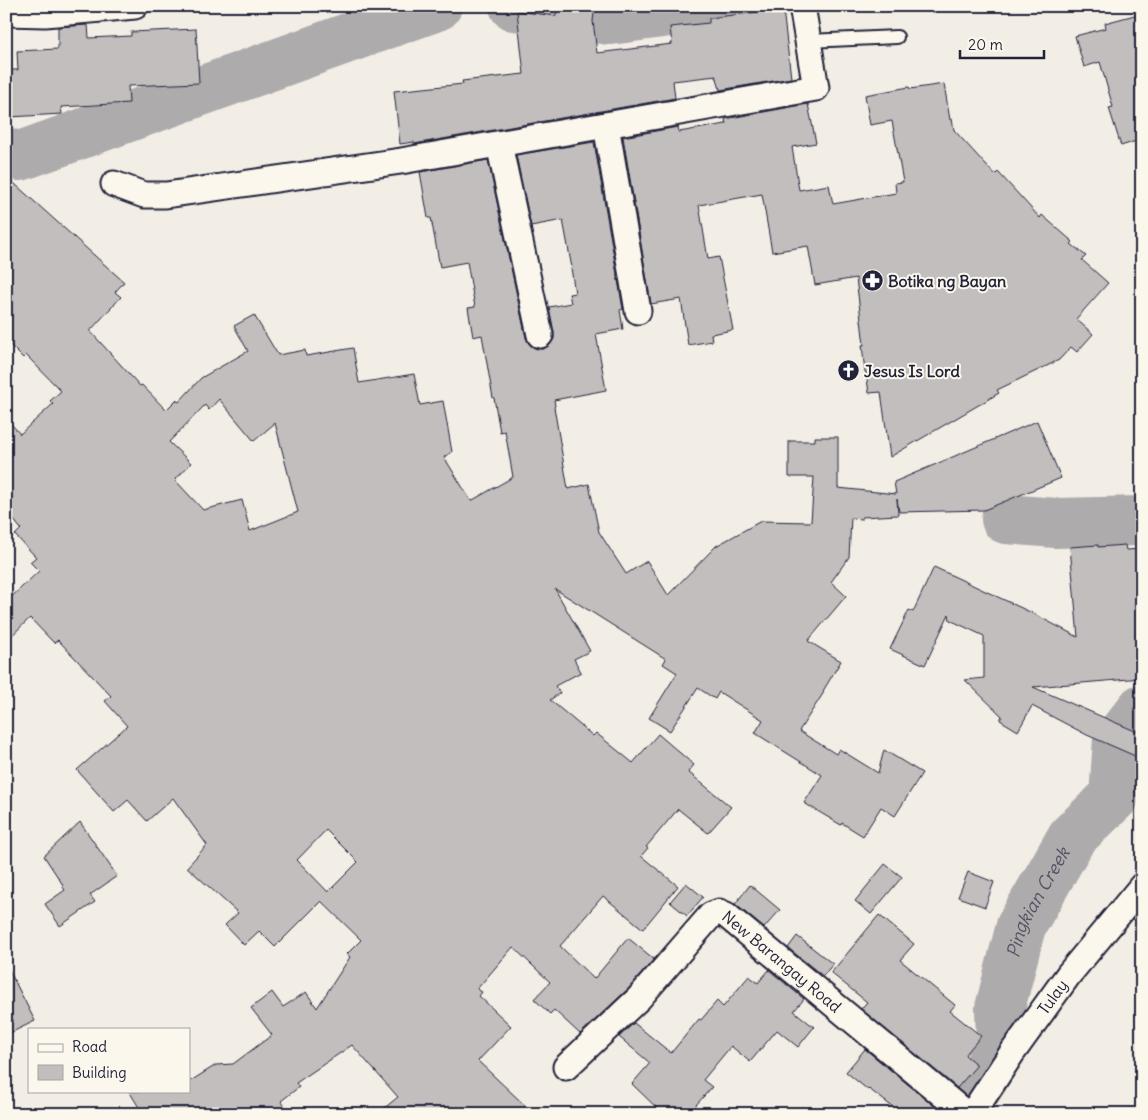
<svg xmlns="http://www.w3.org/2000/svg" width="1148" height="1120" font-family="Delius,sans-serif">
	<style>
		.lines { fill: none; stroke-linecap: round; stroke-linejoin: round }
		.river { stroke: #aeabad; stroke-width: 50 }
		.building { fill: #c2bebe; stroke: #22223b; fill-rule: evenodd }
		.service-casing { stroke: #22223b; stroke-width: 16 }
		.minor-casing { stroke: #22223b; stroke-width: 29 }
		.service { stroke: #fbf7ec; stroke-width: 12 }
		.minor { stroke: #fbf7ec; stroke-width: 25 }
		.labels { text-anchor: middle; stroke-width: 4; stroke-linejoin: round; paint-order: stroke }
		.poi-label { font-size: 16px; font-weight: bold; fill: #22223b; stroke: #fbf7ec; text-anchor: start }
		.street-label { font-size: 16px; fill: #22223b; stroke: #fbf7ec }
		.water-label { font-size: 18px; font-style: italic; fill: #535263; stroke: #fbf7ec }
	</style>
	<rect width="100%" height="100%" fill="#f2eee5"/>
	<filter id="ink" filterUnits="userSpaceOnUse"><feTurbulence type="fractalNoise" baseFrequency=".02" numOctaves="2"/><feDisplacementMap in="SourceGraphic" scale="10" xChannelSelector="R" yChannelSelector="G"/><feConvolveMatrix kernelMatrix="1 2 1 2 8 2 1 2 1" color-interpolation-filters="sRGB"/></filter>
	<g filter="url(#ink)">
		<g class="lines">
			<!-- river -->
			<g class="river">
				<path d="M514 6 610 20 714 6"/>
				<path d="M6 153 20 156 437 6"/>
				<path d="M1006 519 1056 523 1142 521"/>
				<path id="s1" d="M960 1114 984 1078 1001 1043 1000 1008 1021 926 1072 837 1114 797 1118 739 1142 709"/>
			</g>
		</g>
		<!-- building -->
		<g class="building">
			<path d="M557 6H595L593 21 597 53 672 44 670 27 709 23V18L783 9 791 78 720 90 717 78H716V76L673 81 675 98 414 144V142L400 144 394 91 463 84 462 81 524 74 517 11 556 16Z"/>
			<path d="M1142 13V139L1121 146 1109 108 1113 107 1100 62 1084 67 1075 36 1106 28 1105 23Z"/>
			<path d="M88 25 89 38 131 36V32L196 29 199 83 128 86 129 103 61 107 62 114 10 117 8 70H18L17 51 58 49V27Z"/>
			<path d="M944 84 950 120 952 119 954 130 995 175 998 172 1040 218 1042 215 1073 242 1071 244 1086 256 1082 260 1108 283 1076 319 1093 334 1077 352 1071 347 1059 360 997 390 999 393 890 457 881 392 869 393 866 372H865L862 345H864L856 278 815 285 808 246 772 252 762 194 699 205 708 259 719 257 733 330 711 334 712 341 688 345 681 299 651 304 623 137 678 127 679 132 726 124 725 119 808 104 816 143 792 147 799 190 829 185 833 204 896 193 895 183 903 182 892 121 870 125 865 95 909 87 910 89Z"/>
			<path d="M594 142 623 309 620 310 623 329 596 334 606 390 554 400 555 406 554 407 568 489 589 484 599 532 626 574 647 561 668 595 716 546 761 521 811 522 814 477H789V441H815V437H838V488L896 494 894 482 1037 421 1061 478 984 510 899 512 897 499 898 515 862 517V519L851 518 849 557 831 582 846 596 808 641 841 661 823 691 824 692 799 731 836 754 839 749 878 773 884 750 922 773 895 816 881 807 863 836 842 823 841 825 804 803 822 775 755 733 763 720 719 692 715 699 698 688 670 731 649 718 677 673 663 664 666 659 555 589 590 651 574 659 581 672 555 686 560 693 550 700 593 736 596 733 633 763 658 734 694 765 688 772 731 807 708 833 678 809 646 847 648 848 641 856 678 886 643 929 603 896 560 946 594 979 628 938 654 959 629 988 580 1034 554 1010 550 1014 534 999 550 982 513 947 477 989 482 992 479 996 511 1026 478 1061 534 1114H377L398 1097 352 1045 296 1083 299 1087 281 1101 291 1114H143L129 1091H189V1082L216 1065 233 1064 272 1035 251 1008 272 992 283 1007 306 992 317 1008 350 957 347 954 361 940 321 901 275 947 259 931 244 945 225 925 238 913 187 867 207 845 173 798 147 821 128 800 114 812 77 770 127 726 105 701 111 696 58 640 54 643 30 618 6 641V602L39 571 30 562 36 557 15 535 21 529 6 510V418L20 434 53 404 50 401 61 391 26 355 23 358 6 341V176L124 282 115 292 121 297 90 331 140 386 142 385 166 410 176 400 179 402 201 378 248 351 234 326 254 315 278 355 305 350 306 356 353 348 359 383 414 374 420 405 443 401 452 452 444 457 471 501 513 477 505 431 500 432 494 398H493L482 335 473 337 468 308 475 307 467 262 440 267 431 218H428L420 172 488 160 526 338 530 345 535 348 543 349 550 345 554 339V332L549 307 571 303 569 294 575 293 571 268H572L563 220 531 226 516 155ZM219 399 254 441 275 423 298 512 250 531 242 500 203 510 175 480 191 463 169 442 205 405 209 410ZM326 830 358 862 328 892 297 860Z"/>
			<path d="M1098 545V547L1125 545 1126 550 1142 549V678L1033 687 1142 734V759L1087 735 1032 706 1018 731 1000 720 1002 716 965 680 984 678V636L950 620 949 614 925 665 890 649 909 610 913 612 934 567 1030 612 1078 637 1070 547Z"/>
			<path d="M80 822 117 876 90 895 95 902 60 926 45 904 65 890 62 886 63 885 44 856Z"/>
			<path d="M885 864 902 877 871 914 855 901Z"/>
			<path d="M968 872 994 882 985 907 958 897Z"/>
			<path d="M686 883 703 897 687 916 670 902Z"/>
			<path d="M750 885 780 910 764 928 735 904Z"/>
			<path d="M879 915 914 944 900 960 955 1005 950 1011 981 1036 965 1055 977 1065 957 1088 861 1009 867 1002 831 973Z"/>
			<path d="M797 936 833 964 823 976 788 948Z"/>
			<path d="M6 964 35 1021 6 1035Z"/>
			<path d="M769 970 804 999 794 1011 814 1027 798 1047 777 1030 750 1062 731 1046 703 1080 712 1087 688 1114H663L632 1084 650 1063 619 1037 634 1023 671 1053 699 1019 701 1020 717 1001 723 1007 749 976 758 983Z"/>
			<path d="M865 1049 938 1109 934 1114H902L869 1089 868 1090 846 1072Z"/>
		</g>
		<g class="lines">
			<defs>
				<path id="service" d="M808 41 897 37"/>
				<g id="minor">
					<path d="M6 13 45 14 135 6"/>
					<path d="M606 125 638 311"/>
					<path d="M499 144 540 335"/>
					<path d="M114 184 144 195H166L401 161 816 88 802 6"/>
					<path id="s2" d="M566 1067 639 998 711 915 719 912 726 915 966 1114"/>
					<path id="s3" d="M972 1114 1012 1053 1069 974 1142 886"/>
				</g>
			</defs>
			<!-- service casing -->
			<use href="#service" class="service-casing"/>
			<!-- minor casing -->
			<use href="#minor" class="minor-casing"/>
			<!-- service -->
			<use href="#service" class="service"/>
			<!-- minor -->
			<use href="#minor" class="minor"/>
		</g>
	</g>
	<!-- icons -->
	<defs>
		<symbol id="pharmacy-disc" viewBox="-11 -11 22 22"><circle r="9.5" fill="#22223b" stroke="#fbf7ec"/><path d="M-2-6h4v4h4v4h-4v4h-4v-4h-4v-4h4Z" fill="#fff"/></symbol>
		<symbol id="church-disc" viewBox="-11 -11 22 22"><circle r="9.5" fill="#22223b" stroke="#fbf7ec"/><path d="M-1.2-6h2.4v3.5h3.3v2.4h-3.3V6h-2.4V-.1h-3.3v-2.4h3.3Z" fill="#fff"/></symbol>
	</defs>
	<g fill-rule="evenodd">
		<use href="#pharmacy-disc" x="860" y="268" width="25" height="25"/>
		<use href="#church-disc" x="836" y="358" width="25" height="25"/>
	</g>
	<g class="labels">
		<!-- poi labels -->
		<g class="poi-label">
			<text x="888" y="287">Botika ng Bayan</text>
			<text x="864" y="377">Jesus Is Lord</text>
		</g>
		<!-- street labels -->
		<g class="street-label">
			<text dy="6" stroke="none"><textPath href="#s2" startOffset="299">New Barangay Road</textPath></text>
			<text dy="6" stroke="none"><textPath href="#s3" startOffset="142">Tulay</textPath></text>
		</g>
		<!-- water labels -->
		<g class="water-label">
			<text dy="6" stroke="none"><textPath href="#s1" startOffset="230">Pingkian Creek</textPath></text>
		</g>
	</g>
	<!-- margin -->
	<rect width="1148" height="1120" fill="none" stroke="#fbf7ec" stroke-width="25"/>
	<rect x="12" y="12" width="1123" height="1095" fill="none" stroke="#22223b" stroke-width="2" filter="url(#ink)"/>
	<!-- legend -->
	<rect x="28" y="1028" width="162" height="65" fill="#fbf7ec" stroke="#a4a2a5"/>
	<rect x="38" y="1044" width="25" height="8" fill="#fbf7ec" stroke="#a4a2a5"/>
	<text x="72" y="1052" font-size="15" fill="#22223b">Road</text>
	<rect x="38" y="1065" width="25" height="15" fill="#c2bebe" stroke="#a4a2a5"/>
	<text x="72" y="1078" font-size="15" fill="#22223b">Building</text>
	<!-- scale -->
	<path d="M960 50v8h84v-8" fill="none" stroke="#22223b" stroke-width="2.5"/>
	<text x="968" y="50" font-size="15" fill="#22223b" stroke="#fbf7ec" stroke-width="4" paint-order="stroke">20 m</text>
</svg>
